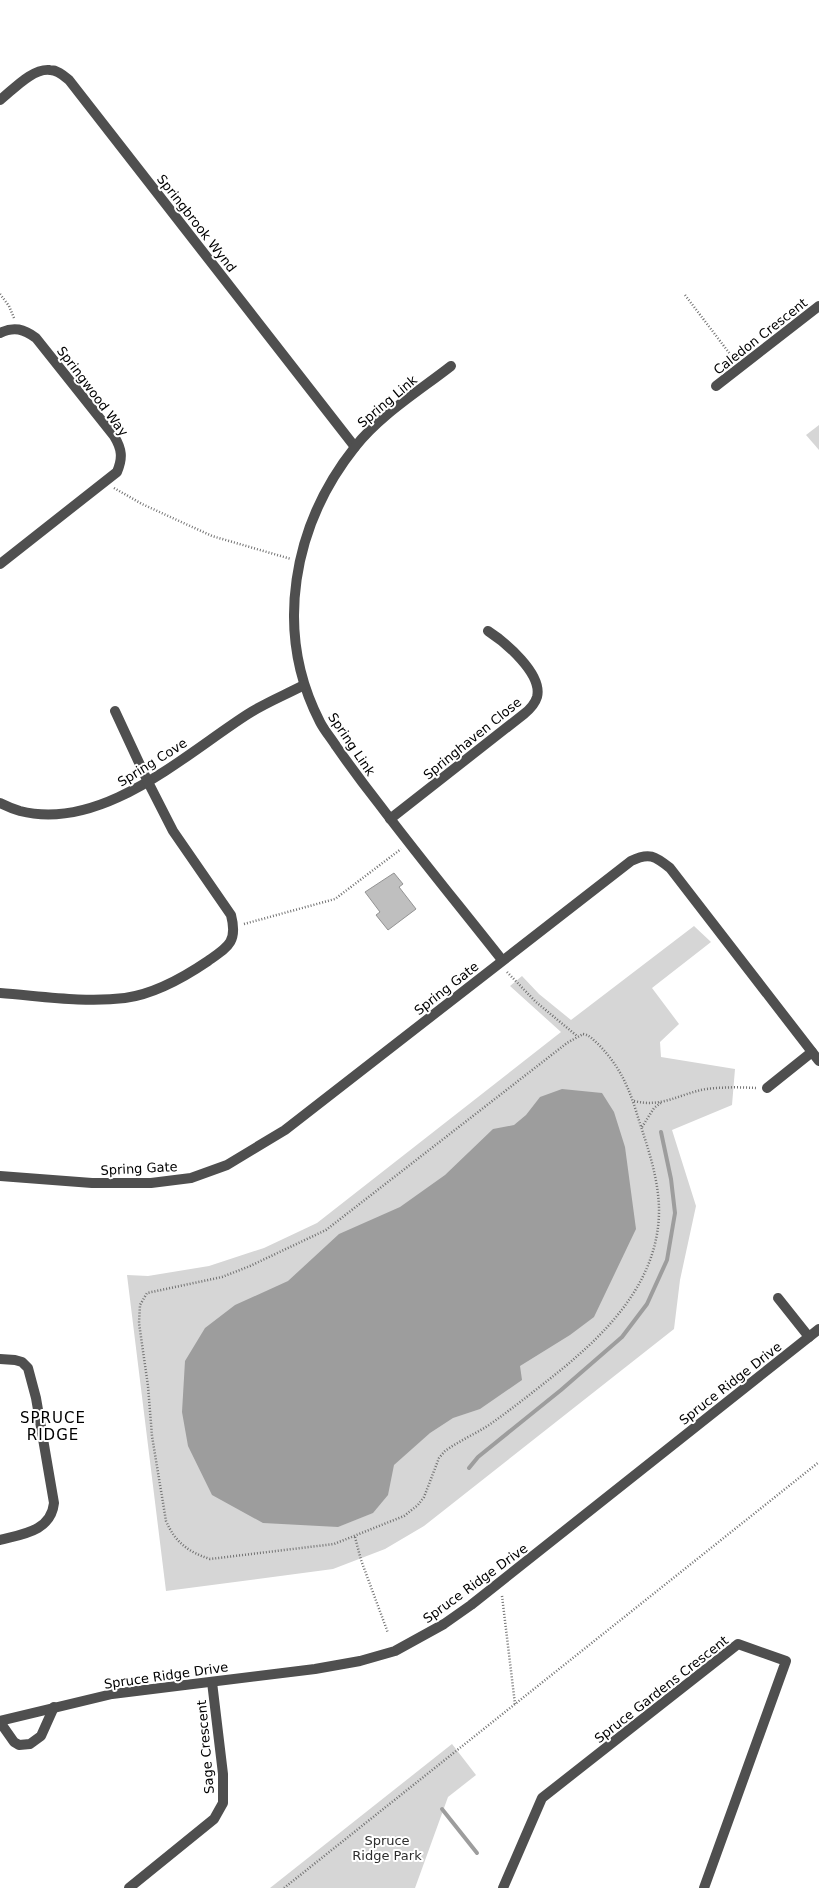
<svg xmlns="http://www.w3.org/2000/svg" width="819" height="1888" font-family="'DejaVu Sans',sans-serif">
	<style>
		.green { fill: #d6d6d6 }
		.water { fill: #9d9d9d }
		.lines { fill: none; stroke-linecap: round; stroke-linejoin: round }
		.stream { stroke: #9d9d9d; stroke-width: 4 }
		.building { fill: #bfbfbf; stroke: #939393 }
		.path { stroke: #717171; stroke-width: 2.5; stroke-dasharray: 1 2; stroke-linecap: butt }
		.minor { stroke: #4f4f4f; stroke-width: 10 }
		.labels { text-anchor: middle; stroke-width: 4; stroke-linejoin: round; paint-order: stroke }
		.street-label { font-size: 13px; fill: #000; stroke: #fff }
		.park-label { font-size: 13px; fill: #2d2d2d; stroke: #fff }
		.quarter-label { font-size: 15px; letter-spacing: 1px; fill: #000; stroke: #fff }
	</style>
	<rect width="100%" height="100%" fill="#fff"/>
	<!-- green -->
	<g class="green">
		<path d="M819 425V450L806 435Z"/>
		<path d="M694 926 711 942 652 988 679 1024 660 1042 661 1057 735 1069 732 1105 672 1130 696 1206 680 1280 674 1329 424 1526 385 1549 333 1569 166 1591 127 1275 148 1276 209 1266 264 1248 317 1223 561 1032 510 986 522 976 539 994 571 1020Z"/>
		<path d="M452 1744 476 1775 448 1797 415 1888H270Z"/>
	</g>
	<!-- water -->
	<path class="water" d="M562 1089 602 1093 614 1112 625 1147 636 1229 594 1317 570 1335 520 1366 522 1380 480 1409 453 1418 430 1433 394 1465 388 1495 373 1513 338 1527 263 1523 212 1495 188 1446 182 1412 185 1361 205 1328 235 1305 288 1281 339 1234 400 1207 445 1175 493 1129 514 1125 526 1115 540 1097Z"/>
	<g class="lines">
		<!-- stream -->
		<g class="stream">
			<path d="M469 1468 478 1457 561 1390 622 1337 647 1304 667 1260 675 1213 671 1179 661 1132"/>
			<path d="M442 1809 477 1853"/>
		</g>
	</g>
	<!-- building -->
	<path class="building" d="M394 873 403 884 399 887 416 909 388 930 376 915 380 912 365 892Z"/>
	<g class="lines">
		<!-- path -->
		<g class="path">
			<path d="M0 294 9 306 14 318"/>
			<path d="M685 295 733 358"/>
			<path d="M114 488 142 504 212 536 291 559"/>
			<path d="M244 924 335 899 401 849"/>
			<path d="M507 972 536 1002 577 1036"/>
			<path d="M583 1034C590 1035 593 1040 598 1044 618 1064 628 1085 636 1111 646 1143 658 1174 659 1208 660 1284 602 1338 547 1381 528 1396 509 1411 489 1425 475 1434 459 1441 445 1451L439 1458 424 1497 418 1505 404 1516 334 1544 210 1559C188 1552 175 1542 166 1521L152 1436 148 1386 139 1323 140 1305 147 1293 222 1277 250 1266 326 1230 567 1043Z"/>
			<path d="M634 1101C662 1108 679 1094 706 1089 723 1087 740 1087 756 1088"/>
			<path d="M642 1127 654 1108 662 1102"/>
			<path d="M355 1537 361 1560 388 1633"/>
			<path d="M502 1596 515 1704"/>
			<path d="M284 1888 819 1462"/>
		</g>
		<!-- minor -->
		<g class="minor">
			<path d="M0 100C13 90 32 68 50 70 58 70 64 76 69 80L355 447"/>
			<path d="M0 333C14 326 24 329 36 338L114 436C122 449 123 458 117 472L0 564"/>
			<path d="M451 366C419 391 380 415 355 447 293 525 273 631 320 722 324 730 331 738 336 746 350 766 364 785 379 804 419 857 461 908 502 960"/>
			<path d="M716 386 819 306"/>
			<path d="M0 803C6 806 13 809 20 811 102 832 184 755 248 714 265 703 285 695 304 685"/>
			<path d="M390 819 524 714C529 710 535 704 537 697 543 674 505 642 488 631"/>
			<path d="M0 993C41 996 84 1003 125 998 155 994 183 978 208 961 228 947 238 942 231 915L173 831 148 782 115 711"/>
			<path d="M767 1088 812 1052"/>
			<path d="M0 1176 92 1183H151L191 1178 227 1165 285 1130 631 861C649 852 655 856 670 868L819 1061"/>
			<path d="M778 1298 809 1337"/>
			<path d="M0 1359 15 1360 22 1362 28 1368 36 1398 54 1503C51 1531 23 1534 0 1540"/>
			<path d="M0 1721 112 1694 315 1669 360 1661 395 1651 444 1624 471 1605 819 1329"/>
			<path d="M0 1722 14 1742 19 1745 30 1744 41 1736 54 1707"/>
			<path d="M129 1888 214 1819 223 1803V1774L212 1682"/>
			<path d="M503 1888 542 1798 738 1644 786 1661 704 1888"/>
		</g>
	</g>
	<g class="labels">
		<!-- street labels -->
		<g class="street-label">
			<text transform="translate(197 223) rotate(52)" y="5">Springbrook Wynd</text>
			<text transform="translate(760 336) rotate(-38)" y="5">Caledon Crescent</text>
			<text transform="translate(93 391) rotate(53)" y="5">Springwood Way</text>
			<text transform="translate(387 401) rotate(-40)" y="5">Spring Link</text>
			<text transform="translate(472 738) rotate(-39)" y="5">Springhaven Close</text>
			<text transform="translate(352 744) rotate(56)" y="5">Spring Link</text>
			<text transform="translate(152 762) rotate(-32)" y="5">Spring Cove</text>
			<text transform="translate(446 988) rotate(-38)" y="5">Spring Gate</text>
			<text transform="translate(139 1168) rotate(-3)" y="5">Spring Gate</text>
			<text transform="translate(730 1383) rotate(-38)" y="5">Spruce Ridge Drive</text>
			<text transform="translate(475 1583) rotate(-36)" y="5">Spruce Ridge Drive</text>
			<text transform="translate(166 1675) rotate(-8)" y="5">Spruce Ridge Drive</text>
			<text transform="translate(661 1689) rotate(-38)" y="5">Spruce Gardens Crescent</text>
			<text transform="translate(205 1747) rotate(-95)" y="5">Sage Crescent</text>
		</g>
		<!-- park labels -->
		<g class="park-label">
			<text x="387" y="1845">Spruce<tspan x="387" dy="15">Ridge Park</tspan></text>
		</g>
		<!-- quarter labels -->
		<g class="quarter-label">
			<text x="53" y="1423">SPRUCE<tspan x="53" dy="17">RIDGE</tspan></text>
		</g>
	</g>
</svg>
